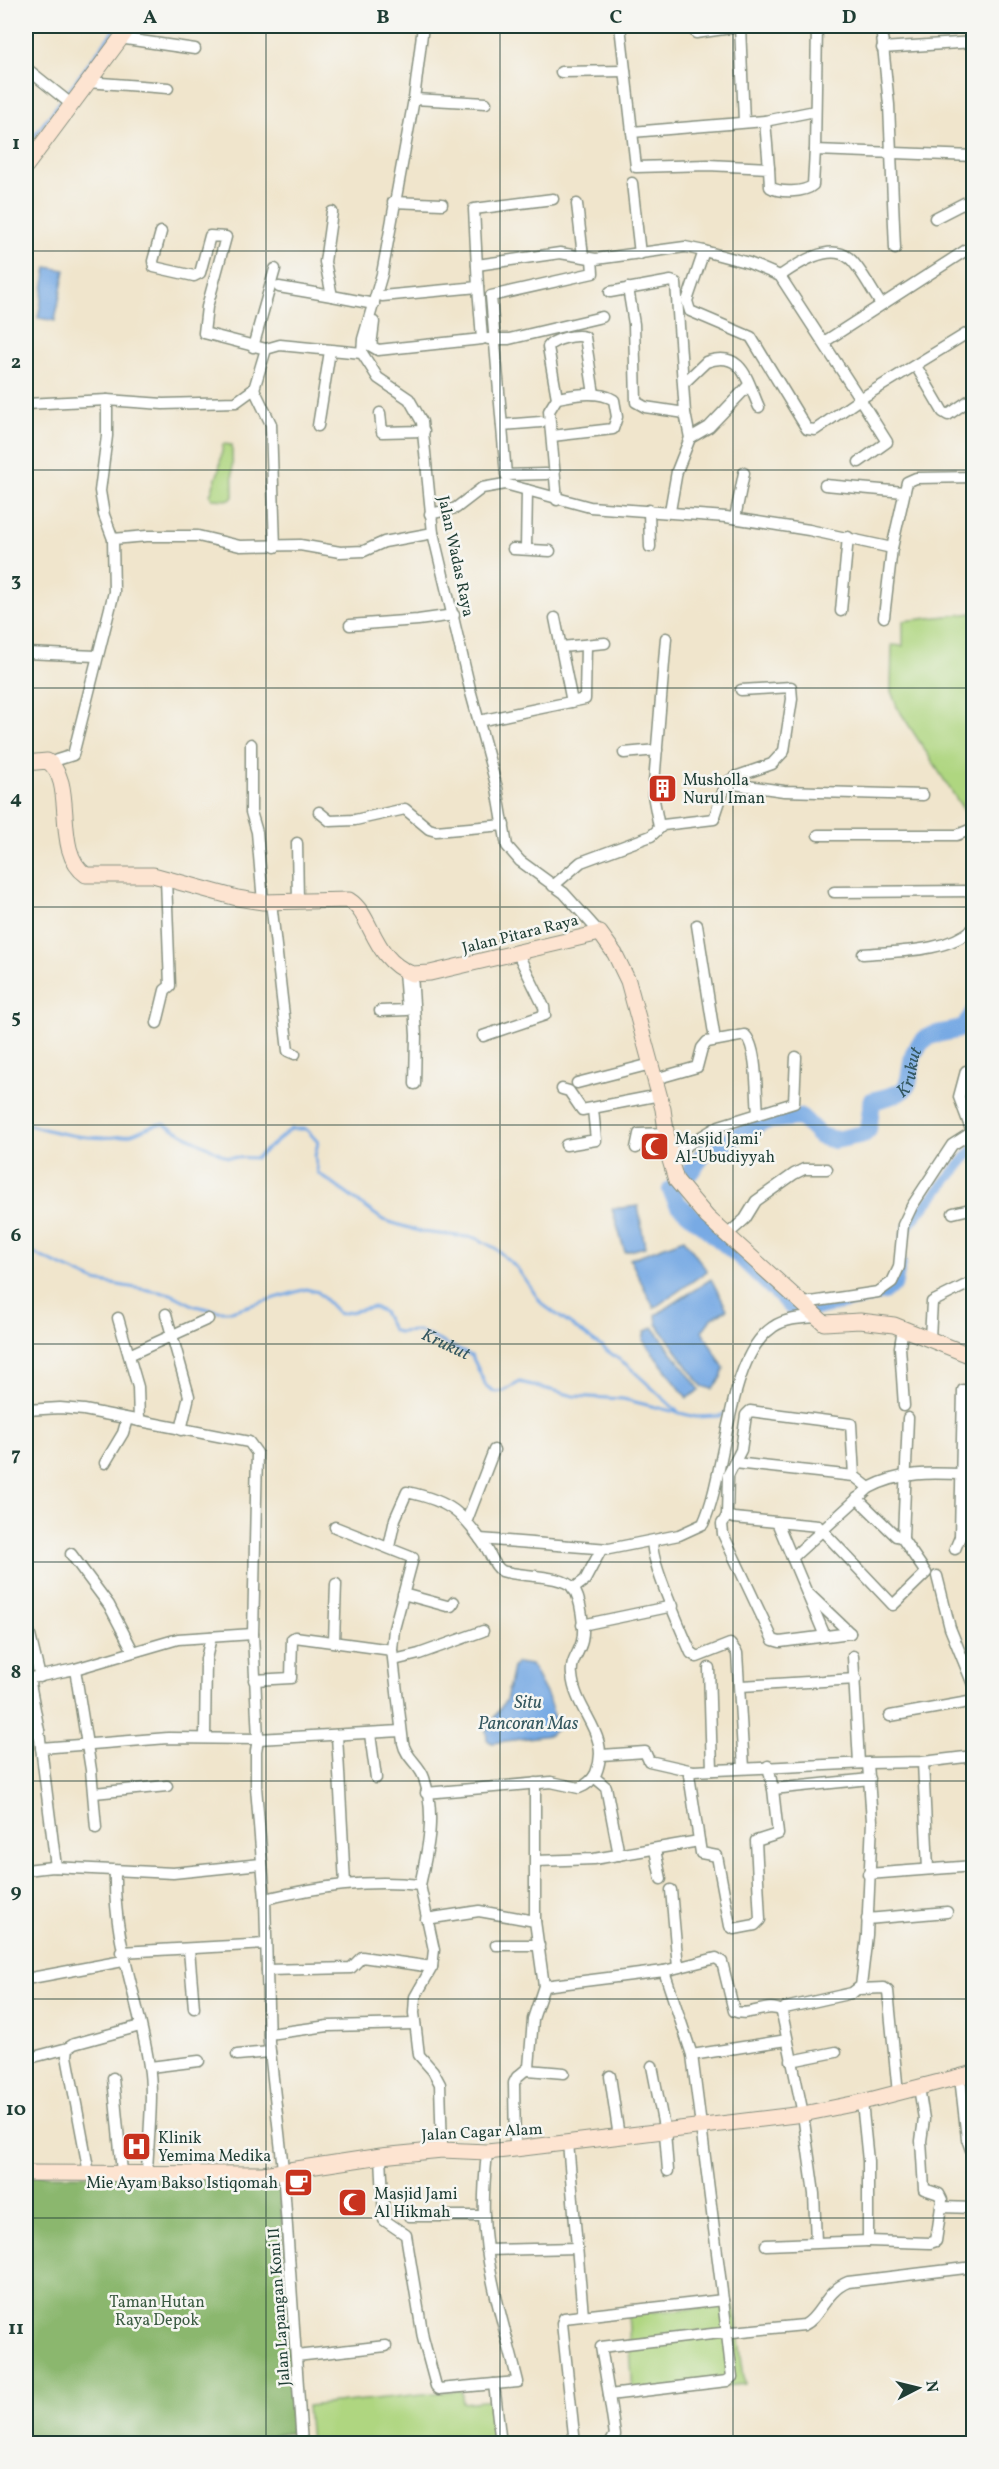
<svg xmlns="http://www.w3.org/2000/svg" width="999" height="2469" font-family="Vollkorn,serif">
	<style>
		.green { fill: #afd680; stroke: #678a5a; stroke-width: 1.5 }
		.forest { fill: #8bb76e; stroke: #557a51; stroke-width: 1.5 }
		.water { fill: #78aae4; stroke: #4c748c; stroke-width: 1.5 }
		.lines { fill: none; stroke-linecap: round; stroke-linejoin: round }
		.stream { stroke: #78aae4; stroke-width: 3 }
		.canal { stroke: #78aae4; stroke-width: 10 }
		.river { stroke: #78aae4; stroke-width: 18 }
		.street-casing { stroke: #889180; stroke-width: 13 }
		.secondary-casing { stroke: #889180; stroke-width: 17 }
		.street { stroke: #fff; stroke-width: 10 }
		.secondary { stroke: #fde4d1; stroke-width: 15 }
		.grid { fill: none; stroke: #1f3d34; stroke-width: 1.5; stroke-opacity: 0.55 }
		.labels { text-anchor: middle; stroke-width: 5; stroke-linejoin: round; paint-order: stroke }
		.street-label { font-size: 16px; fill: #1f3d34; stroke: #f6f6f2 }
		.poi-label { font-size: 16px; fill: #1f3d34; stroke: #f6f6f2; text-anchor: start }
		.park-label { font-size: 16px; fill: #3c5c43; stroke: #f6f6f2 }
		.water-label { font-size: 18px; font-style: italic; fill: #355860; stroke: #f6f6f2 }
		.neatline { fill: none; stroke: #1f3d34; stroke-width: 2 }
		.grid-label { font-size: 20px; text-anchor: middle; font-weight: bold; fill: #1f3d34 }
	</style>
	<rect width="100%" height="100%" fill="#f6f6f2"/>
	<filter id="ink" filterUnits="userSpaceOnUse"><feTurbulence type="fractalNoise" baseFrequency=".0167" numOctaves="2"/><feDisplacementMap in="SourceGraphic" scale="12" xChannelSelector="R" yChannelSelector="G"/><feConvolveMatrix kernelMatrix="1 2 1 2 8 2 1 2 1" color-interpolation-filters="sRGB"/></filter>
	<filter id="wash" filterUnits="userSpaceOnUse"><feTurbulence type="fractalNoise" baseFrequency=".008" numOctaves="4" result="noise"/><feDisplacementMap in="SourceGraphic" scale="24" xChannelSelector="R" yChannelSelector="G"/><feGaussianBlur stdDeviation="1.35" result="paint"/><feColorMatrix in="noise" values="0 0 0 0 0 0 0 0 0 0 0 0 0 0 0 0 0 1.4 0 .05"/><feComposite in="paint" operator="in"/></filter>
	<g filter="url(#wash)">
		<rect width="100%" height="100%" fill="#f0e5cc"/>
		<!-- green -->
		<g class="green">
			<path d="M223 444 232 445 233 497 230 500 212 499 210 495 219 470Z"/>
			<path d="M973 613 974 822 972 823 897 707 891 691 892 645 903 646V621Z"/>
			<path d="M734 2305 745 2384 633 2396 628 2314Z"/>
			<path d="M461 2390 463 2403 493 2400 497 2443H310L307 2406Z"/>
		</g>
		<!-- forest -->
		<path class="forest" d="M26 2175 279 2176 298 2432 273 2435V2444H26Z"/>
		<!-- water -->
		<g class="water">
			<path d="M47 267 65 270 55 321 38 318Z"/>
			<path d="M638 1206 645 1247 625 1252 612 1209Z"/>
			<path d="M684 1239 707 1271 654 1308 630 1259Z"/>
			<path d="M711 1279 727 1309 711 1319 702 1331 724 1368 721 1378 712 1389 702 1386 657 1324 656 1315Z"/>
			<path d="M653 1327 700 1390 687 1398 643 1340 645 1332Z"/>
			<path d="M517 1663 531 1665 548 1697 558 1728 549 1735 492 1743 487 1740 486 1730 506 1700 513 1667Z"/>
		</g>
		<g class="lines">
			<!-- stream -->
			<g class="stream">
				<path d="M26 147 117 26"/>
				<path d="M26 1124C59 1134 90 1141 124 1136 140 1134 149 1123 164 1124L227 1157 256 1158 291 1129H306L318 1142 315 1156 318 1173 383 1220 422 1232 476 1238 495 1248 517 1268 542 1304 627 1365 677 1411"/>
				<path id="s1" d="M26 1250 95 1281 171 1294 195 1306 218 1311H231L306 1289 318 1292 339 1314 374 1307 383 1312 392 1329 397 1332 419 1331 472 1356 486 1386 495 1392 504 1391 520 1382 574 1396 623 1399 696 1417 720 1416 729 1411"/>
			</g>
			<!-- canal -->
			<g class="canal">
				<path d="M905 1237 908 1226 974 1148"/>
				<path d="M808 1313 885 1295 897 1286 902 1264"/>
			</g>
			<!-- river -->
			<path class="river" id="s2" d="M800 1314 742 1258 678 1204 671 1190 690 1172 709 1147 728 1141 764 1121 798 1117 804 1120 820 1136 835 1140 864 1134 868 1130 872 1101C882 1098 896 1096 903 1090 916 1079 904 1055 925 1039 936 1031 953 1033 965 1027L974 1012"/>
		</g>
	</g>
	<g filter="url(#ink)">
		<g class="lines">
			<defs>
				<g id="street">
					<path d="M423 26 414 99 382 274 363 339 362 353 378 378 409 399 422 422 433 533 471 693 497 788 507 846 520 861 564 893 600 933"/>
					<path d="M620 26 636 167 708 165 769 168 770 187C779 193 804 193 813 185L815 150"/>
					<path d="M691 26 696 33 745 26"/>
					<path d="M740 26 744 122"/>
					<path d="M817 26 815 150 974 156"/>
					<path d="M881 26 889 105 895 249"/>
					<path d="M119 38 195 49"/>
					<path d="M882 48 974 42"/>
					<path d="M26 68 71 104"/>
					<path d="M561 72 625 71"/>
					<path d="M87 82 168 88"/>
					<path d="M414 99 486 103"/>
					<path d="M765 121 769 168"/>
					<path d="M632 132 765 121 815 111"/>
					<path d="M632 183 640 254"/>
					<path d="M393 202 442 204"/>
					<path d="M577 204 583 256"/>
					<path d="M332 212 325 262 332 296 374 304"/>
					<path d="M935 218 974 198"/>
					<path d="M161 232 153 261 154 267 194 276 200 273 210 236 226 237 207 307 204 333 266 349 280 345 362 353"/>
					<path d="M477 265 560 253 596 259 685 247 704 251"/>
					<path d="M780 276C796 265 829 242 849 258 859 265 873 293 881 304"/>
					<path d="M279 287 332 296"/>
					<path d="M610 292 671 281 676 283 685 413 645 407 636 402 634 324 628 288"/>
					<path d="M382 296 478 287 474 209 553 199"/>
					<path d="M374 322 371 346 378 350 482 339 478 287"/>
					<path d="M488 339H509L602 317"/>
					<path d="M824 342 974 245"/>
					<path d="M253 347 275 269"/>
					<path d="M916 366 943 412 948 415 974 397"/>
					<path d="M684 383 706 362C743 349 747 381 759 407"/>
					<path d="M254 389 271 424 275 547"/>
					<path d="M26 404 107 400 163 404 236 402 254 389 266 349"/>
					<path d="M380 413 382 432 424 431"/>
					<path d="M685 413 690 438"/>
					<path d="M502 425 541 422"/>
					<path d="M318 426 330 351"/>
					<path d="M552 436 613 429 617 417 614 400C597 390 575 395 557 398"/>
					<path d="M859 462 887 442 860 399 815 430 807 429 751 337 690 311 687 301 704 251 749 263 780 276 860 399 974 329"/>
					<path d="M546 474 506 475 491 296 593 273 592 259"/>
					<path d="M825 485 904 492"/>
					<path d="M557 500 549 411 557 398 548 347C553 339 576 334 585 337L594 394"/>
					<path d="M649 510 650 547"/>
					<path d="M670 511 677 471 690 438 709 427 749 385"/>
					<path d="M430 514 456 508 482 488 505 484 590 507 726 517 809 530 892 548"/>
					<path d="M735 518 744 473"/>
					<path d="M113 539 147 536H198L240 546 300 545 340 552 364 551 384 542 433 533"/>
					<path d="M513 549 550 551"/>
					<path d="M526 549 527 490"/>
					<path d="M841 611 848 537"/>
					<path d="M884 617 892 548 907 482 916 478 974 477"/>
					<path d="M555 618 572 702"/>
					<path d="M350 625 418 620 454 615"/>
					<path d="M561 647 605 643"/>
					<path d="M26 653 96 656"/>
					<path d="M479 721 585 699 586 645"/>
					<path d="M251 744V812L257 832 263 902"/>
					<path d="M624 753 657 750"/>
					<path d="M52 764 57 760 73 755 114 592 113 539 104 515 100 491 107 436V400"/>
					<path d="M726 783 784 791 923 795"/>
					<path d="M319 812 330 821 355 820 405 809 429 829 436 831 504 825"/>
					<path d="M659 827 653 795 666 638"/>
					<path d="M818 835H957L974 828"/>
					<path d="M297 843 298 901"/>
					<path d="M553 886 581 862 651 836 663 825 714 819 726 783 735 777 772 764 784 751 792 699 791 687 741 690"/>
					<path d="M834 892 974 891"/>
					<path d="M271 902 288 1051 295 1054"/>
					<path d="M697 925 715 1040"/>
					<path d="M863 954C897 951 946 953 974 928"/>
					<path d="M412 974 416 1035 415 1084"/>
					<path d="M380 1011 407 1010 404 971"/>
					<path d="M157 1023 165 990 170 986 166 879"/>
					<path d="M483 1036 545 1015 544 1007 517 952"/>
					<path d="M966 1071 959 1097 972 1132"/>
					<path d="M655 1079 697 1067 702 1048 707 1042 745 1035C758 1048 756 1095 758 1114"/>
					<path d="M577 1083 651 1064"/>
					<path d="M562 1089 569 1091 582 1110 660 1095"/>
					<path d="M566 1145 596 1140 593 1109"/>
					<path d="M636 1148 639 1134 667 1133"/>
					<path d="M670 1160 684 1147 719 1126 794 1103 796 1057"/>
					<path d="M970 1162 974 1169"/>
					<path d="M953 1213 974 1208"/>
					<path d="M727 1235 745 1219 756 1201 794 1174 804 1169H827"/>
					<path d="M804 1303 878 1292 892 1282 899 1267 903 1225 912 1206 952 1145 974 1131"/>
					<path d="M166 1314 189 1396 181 1430"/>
					<path d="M118 1318 138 1387 139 1421"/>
					<path d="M903 1328 900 1347 904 1406"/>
					<path d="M930 1338 932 1302 974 1281"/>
					<path d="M129 1355 208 1319"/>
					<path d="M26 1410 60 1408 84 1410 249 1442 257 1453 253 1634 258 1739 256 1751V1787L265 1899 269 2042 283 2169 302 2444"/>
					<path d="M105 1463 123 1433 127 1419"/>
					<path d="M735 1463 854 1476 869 1488"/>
					<path d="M854 1476 851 1424 750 1411 746 1415 741 1450 728 1475 727 1516 734 1518 818 1526 893 1605 926 1573 902 1538"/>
					<path d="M857 1498 896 1536 903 1537 908 1418"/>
					<path d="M727 1516 722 1524 723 1534 773 1640 780 1642 850 1633"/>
					<path d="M467 1520 494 1450"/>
					<path d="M777 1522 825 1636"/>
					<path d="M335 1527 413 1558 394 1629 392 1650 403 1743C406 1758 420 1765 424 1778 436 1815 428 1849 420 1885"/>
					<path d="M480 1539 609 1549 679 1535 703 1524C727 1473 726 1358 773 1327 786 1318 803 1318 818 1317"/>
					<path d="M653 1541C648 1557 683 1634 691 1653L697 1657 730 1644 737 1653 744 1768"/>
					<path d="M389 1547 395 1519 407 1492C450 1501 463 1513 487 1549 492 1557 494 1566 502 1571 519 1577 562 1574 573 1588 581 1598 585 1628 582 1641 579 1654 570 1661 572 1675 575 1713 612 1734 596 1773 592 1781 587 1785 579 1788L551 1782 426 1793"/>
					<path d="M955 1549 960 1537 963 1390"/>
					<path d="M71 1554 109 1605 133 1651"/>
					<path d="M792 1558 869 1488C903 1470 936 1473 974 1475"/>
					<path d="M937 1576 950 1628 974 1687"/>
					<path d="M573 1589 585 1580 601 1550"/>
					<path d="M403 1594 447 1606H451L454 1602"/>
					<path d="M809 1594 850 1633"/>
					<path d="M26 1619 40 1677"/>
					<path d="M582 1625 673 1606"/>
					<path d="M334 1641 336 1584"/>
					<path d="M853 1656 859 1763"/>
					<path d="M394 1660 419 1654 483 1631"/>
					<path d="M709 1668 712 1770"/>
					<path d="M75 1669 91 1770 96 1828"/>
					<path d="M29 1678 39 1731 56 1867"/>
					<path d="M26 1679 75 1669 178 1639 253 1634"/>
					<path d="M254 1680 291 1678 292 1639 295 1637 392 1650"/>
					<path d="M741 1686 856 1679"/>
					<path d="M890 1716 974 1701"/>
					<path d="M26 1734 39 1731"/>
					<path d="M370 1734 376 1778"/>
					<path d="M337 1735 345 1884"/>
					<path d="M205 1737 206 1659 211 1637"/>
					<path d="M41 1748 168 1738 258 1739 401 1731"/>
					<path d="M602 1755 645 1752 649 1761 693 1771 868 1763 872 1821 867 1935 861 1986 852 1993 785 2008 782 2013 803 2114 814 2194 816 2242"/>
					<path d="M923 1762 928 1869"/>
					<path d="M868 1763 923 1762 974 1756"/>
					<path d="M693 1771 689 1775 701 1853 717 1856 730 1926 734 1929 755 1925 760 1920 756 1841 778 1834 773 1789 768 1766"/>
					<path d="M594 1777 606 1787 619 1855"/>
					<path d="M773 1789 870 1779"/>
					<path d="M94 1793 167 1786"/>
					<path d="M655 1850 661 1879"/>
					<path d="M536 1861 594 1859 699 1841"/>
					<path d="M26 1870 52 1867 173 1873 261 1864"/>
					<path d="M115 1871C113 1945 139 1997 149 2066 154 2094 148 2142 147 2172"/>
					<path d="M868 1874 974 1866"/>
					<path d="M671 1890 678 1967"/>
					<path d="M265 1899C317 1887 367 1879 420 1885L434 1950 432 1967 362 1957 351 1968 267 1970"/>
					<path d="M426 1919 479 1911 535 1921"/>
					<path d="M867 1919 947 1912"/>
					<path d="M496 1945H539"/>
					<path d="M189 1950 194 2008"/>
					<path d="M121 1952 266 1944"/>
					<path d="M432 1967 415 1997 414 2013 419 2055 433 2071 440 2084 442 2150"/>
					<path d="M664 1971 692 2055 723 2300"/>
					<path d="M26 1979 123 1961"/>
					<path d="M544 1986 664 1971 716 1958 722 1962 734 2011C749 2018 767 2002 782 2011"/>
					<path d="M859 1989 884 1988 888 1991 898 2093"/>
					<path d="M269 2034 328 2026 415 2024"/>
					<path d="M237 2055 270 2052"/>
					<path d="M692 2055 787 2040"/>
					<path d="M26 2059 68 2048"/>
					<path d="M791 2061 836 2052"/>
					<path d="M652 2066 665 2132 668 2171"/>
					<path d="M150 2067 199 2061"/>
					<path d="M528 2070 564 2073"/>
					<path d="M610 2076 619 2137"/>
					<path d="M960 2077 967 2139 974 2158"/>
					<path d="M113 2078 122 2172"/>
					<path d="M568 2143 583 2315"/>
					<path d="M515 2149 514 2083 517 2077 529 2067 533 2019 544 1986 535 1921V1783"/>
					<path d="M487 2152C485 2173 483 2195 484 2216 486 2273 505 2328 518 2382L494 2384 501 2444"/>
					<path d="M381 2156 384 2220 406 2235 423 2338 436 2386 439 2389 494 2384"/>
					<path d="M89 2173 67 2056 68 2048 74 2044 140 2026"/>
					<path d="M941 2207 974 2208"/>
					<path d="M409 2216H484"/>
					<path d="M868 2241 930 2243 936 2241 942 2200 939 2194 924 2189 921 2141 924 2119 919 2087"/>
					<path d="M766 2245 868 2241V2161L862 2102"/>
					<path d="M487 2250 577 2248"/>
					<path d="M296 2356 386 2346"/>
					<path d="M609 2395 615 2435 610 2444"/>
					<path d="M575 2444 562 2323 564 2318 723 2300 732 2377 727 2381 609 2395 601 2347 712 2334 804 2325C820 2318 825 2291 848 2282L974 2267"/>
				</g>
				<g id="secondary">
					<path d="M26 166 130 26"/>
					<path d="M26 763 47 761C78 780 51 851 86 875H153L237 898 263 902 349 900C373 915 372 959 412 974L430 973 600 933 615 954 628 981 663 1109 670 1160 676 1180 707 1217 824 1323 860 1321 894 1325 974 1357"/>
					<path d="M26 2173 263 2174 381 2156 442 2150 487 2152 515 2149 803 2114 862 2102 974 2073"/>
				</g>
			</defs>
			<!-- street casing -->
			<use href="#street" class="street-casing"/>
			<!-- secondary casing -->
			<use href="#secondary" class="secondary-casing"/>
			<!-- street -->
			<use href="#street" class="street"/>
			<!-- secondary -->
			<use href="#secondary" class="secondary"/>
		</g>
	</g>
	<!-- grid -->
	<path class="grid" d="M266 26V2444M500 26V2444M733 26V2444M26 251H974M26 470H974M26 688H974M26 907H974M26 1125H974M26 1344H974M26 1562H974M26 1781H974M26 1999H974M26 2218H974"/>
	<!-- icons -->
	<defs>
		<symbol id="building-square" viewBox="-11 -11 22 22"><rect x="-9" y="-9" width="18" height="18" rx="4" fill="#c8321e" stroke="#f6f6f2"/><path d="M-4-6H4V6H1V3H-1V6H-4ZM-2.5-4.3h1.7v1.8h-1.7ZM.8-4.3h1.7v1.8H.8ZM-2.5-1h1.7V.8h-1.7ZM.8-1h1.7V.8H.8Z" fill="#fff"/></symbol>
		<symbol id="mosque-square" viewBox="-11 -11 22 22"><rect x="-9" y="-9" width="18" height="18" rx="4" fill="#c8321e" stroke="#f6f6f2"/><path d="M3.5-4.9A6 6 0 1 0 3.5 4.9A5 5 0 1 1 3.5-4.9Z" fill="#fff"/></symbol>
		<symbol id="hospital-square" viewBox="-11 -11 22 22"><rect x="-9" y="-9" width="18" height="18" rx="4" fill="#c8321e" stroke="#f6f6f2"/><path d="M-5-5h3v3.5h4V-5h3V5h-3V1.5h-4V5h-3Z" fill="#fff"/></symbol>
		<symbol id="cafe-square" viewBox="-11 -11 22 22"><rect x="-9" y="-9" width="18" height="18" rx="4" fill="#c8321e" stroke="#f6f6f2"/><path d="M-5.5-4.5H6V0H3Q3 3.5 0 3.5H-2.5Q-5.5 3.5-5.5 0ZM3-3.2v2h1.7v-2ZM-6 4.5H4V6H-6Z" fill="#fff"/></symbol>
	</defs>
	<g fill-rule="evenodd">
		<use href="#building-square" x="646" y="772" width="33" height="33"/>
		<use href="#mosque-square" x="638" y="1130" width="33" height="33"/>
		<use href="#hospital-square" x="120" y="2130" width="33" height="33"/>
		<use href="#cafe-square" x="282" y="2166" width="33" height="33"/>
		<use href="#mosque-square" x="336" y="2186" width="33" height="33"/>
	</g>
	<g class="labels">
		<!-- street labels -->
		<g class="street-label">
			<text transform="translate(457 556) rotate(78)" y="6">Jalan Wadas Raya</text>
			<text transform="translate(520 933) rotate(-14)" y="6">Jalan Pitara Raya</text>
			<text transform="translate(482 2131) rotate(-3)" y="6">Jalan Cagar Alam</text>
			<text transform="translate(278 2307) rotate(-94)" y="6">Jalan Lapangan Koni II</text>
		</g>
		<!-- poi labels -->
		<g class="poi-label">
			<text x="683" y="785">Musholla<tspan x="683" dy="18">Nurul Iman</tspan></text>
			<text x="675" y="1144">Masjid Jami'<tspan x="675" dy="18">Al-Ubudiyyah</tspan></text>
			<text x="158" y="2143">Klinik<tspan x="158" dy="18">Yemima Medika</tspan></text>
			<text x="278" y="2188" text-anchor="end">Mie Ayam Bakso Istiqomah</text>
			<text x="374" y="2199">Masjid Jami<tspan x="374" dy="18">Al Hikmah</tspan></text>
		</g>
		<!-- park labels -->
		<g class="park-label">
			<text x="157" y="2307">Taman Hutan<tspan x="157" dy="18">Raya Depok</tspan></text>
		</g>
		<!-- water labels -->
		<g class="water-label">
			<text dy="6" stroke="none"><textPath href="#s2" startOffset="495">Krukut</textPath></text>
			<text dy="6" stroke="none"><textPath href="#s1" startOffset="460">Krukut</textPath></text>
			<text x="528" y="1708">Situ<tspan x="528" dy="21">Pancoran Mas</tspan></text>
		</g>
	</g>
	<!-- margin -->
	<rect width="999" height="2469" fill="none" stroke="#f6f6f2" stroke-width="66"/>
	<!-- north arrow -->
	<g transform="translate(918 2388) rotate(83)" stroke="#f6f6f2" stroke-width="4.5" paint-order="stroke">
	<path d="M0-4.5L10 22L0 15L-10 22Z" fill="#1f3d34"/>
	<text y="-9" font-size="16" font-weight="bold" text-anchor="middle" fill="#1f3d34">N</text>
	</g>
	<rect x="33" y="33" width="933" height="2403" class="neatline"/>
	<g class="grid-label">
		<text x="150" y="23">A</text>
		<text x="383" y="23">B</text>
		<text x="616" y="23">C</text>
		<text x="849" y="23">D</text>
		<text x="16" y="149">1</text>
		<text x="16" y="368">2</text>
		<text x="16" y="586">3</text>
		<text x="16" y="804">4</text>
		<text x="16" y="1023">5</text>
		<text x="16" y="1241">6</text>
		<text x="16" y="1460">7</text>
		<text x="16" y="1678">8</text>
		<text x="16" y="1897">9</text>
		<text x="16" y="2115">10</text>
		<text x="16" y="2334">11</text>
	</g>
</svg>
